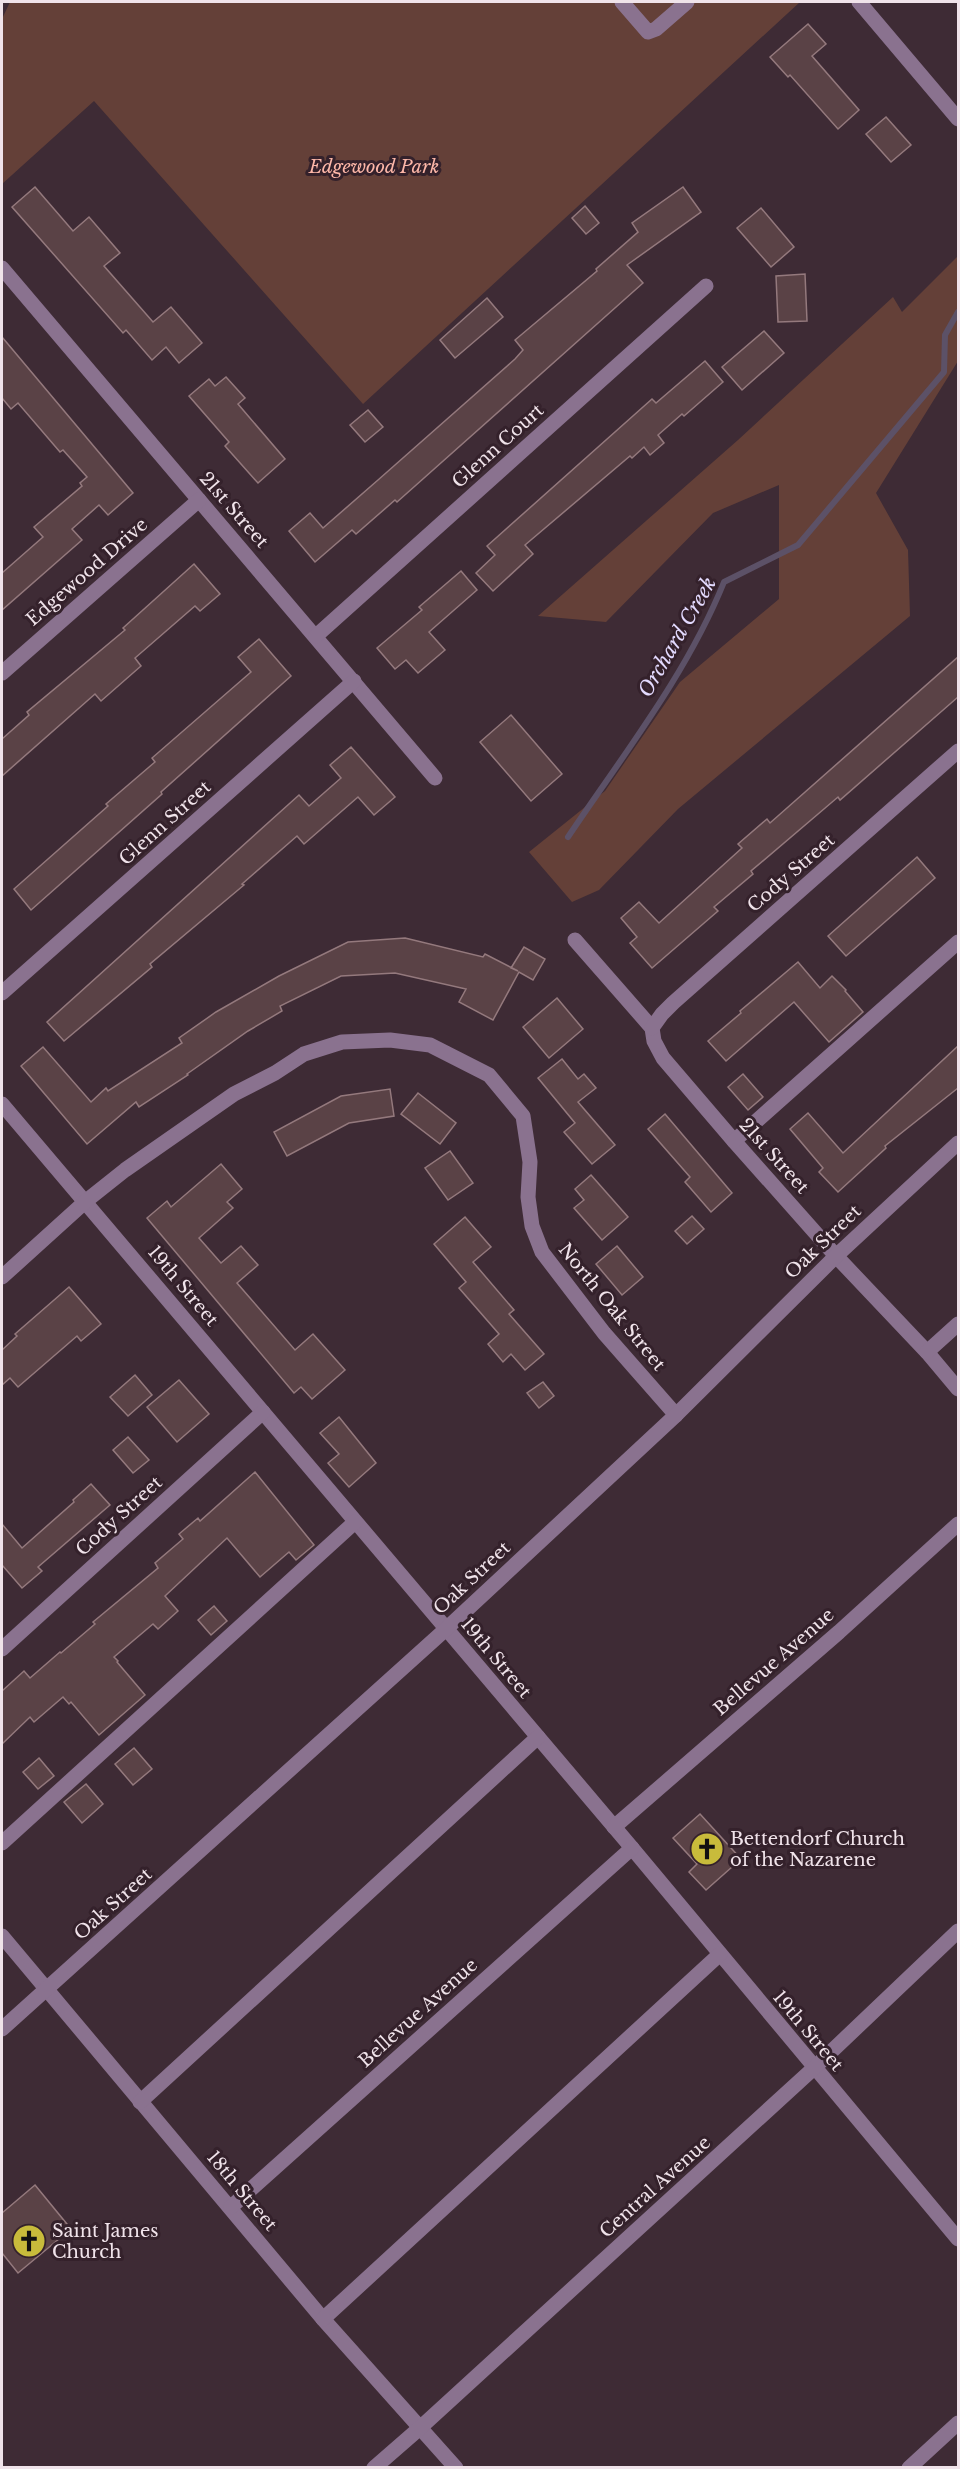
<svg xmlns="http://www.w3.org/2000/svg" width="960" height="2469" font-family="'Libre Baskerville',serif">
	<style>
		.green { fill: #644038 }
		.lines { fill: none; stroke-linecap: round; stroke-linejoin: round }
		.stream { stroke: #5c5167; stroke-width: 6 }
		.building { fill: #5a4246; stroke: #94797d; stroke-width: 1.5 }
		.minor { stroke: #8a728f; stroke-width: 15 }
		.labels { text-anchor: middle; stroke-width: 6; stroke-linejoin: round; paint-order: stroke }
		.park-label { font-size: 18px; font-style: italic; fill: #fdb7a8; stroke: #34212b }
		.street-label { font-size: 18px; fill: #f0e3ea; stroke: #34212b }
		.poi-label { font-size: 18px; fill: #f0e3ea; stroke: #34212b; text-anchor: start }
		.water-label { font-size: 20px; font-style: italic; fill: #e3dafe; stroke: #34212b }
	</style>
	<rect width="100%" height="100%" fill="#3e2b35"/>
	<!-- green -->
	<g class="green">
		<path d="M10 2H800L363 404 94 101 2 184V19Z"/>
		<path d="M958 256V361L876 493 908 550 910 616 678 809 599 890 572 902 529 852 605 791 680 682 779 599V485L713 513 606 622 538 616 738 440 893 297 902 312Z"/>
	</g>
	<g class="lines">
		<!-- stream -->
		<path class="stream" d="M568 837C623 755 687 674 724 582L798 545 944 372 945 335 958 312"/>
	</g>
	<!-- building -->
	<g class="building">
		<path d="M808 24 826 44 812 56 859 110 838 129 790 75 788 77 770 57Z"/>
		<path d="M886 117 911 145 891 162 866 134Z"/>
		<path d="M35 187 73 231 89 217 120 253 104 266 153 322 171 307 202 343 179 363 166 347 152 360 126 330 123 333 12 207Z"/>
		<path d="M683 187 701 212 627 265 643 283 397 502 395 500 356 534 352 530 315 562 289 531 310 513 323 528 378 480 515 359 523 350 515 340 597 271 596 269 638 232 632 223Z"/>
		<path d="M585 206 599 223 586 234 572 218Z"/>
		<path d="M761 208 794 247 771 267 737 228Z"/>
		<path d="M805 274 807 321 778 322 776 276Z"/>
		<path d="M487 298 503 317 455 358 440 340Z"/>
		<path d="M764 331 784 353 742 390 722 367Z"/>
		<path d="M2 337 133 493 108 515 99 505 72 529 82 540 2 610V573L43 537 34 527 82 486 80 483 87 477 63 450 60 452 18 403 11 409 2 398Z"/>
		<path d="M705 361 723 382 684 416 682 414 658 435 664 443 650 455 644 447 632 458 630 456 525 545 533 554 493 591 476 573 495 555 487 546 652 399 656 403Z"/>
		<path d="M226 377 245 398 238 404 285 459 258 483 225 446 229 442 189 396 209 379 215 386Z"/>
		<path d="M368 410 383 427 365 442 350 425Z"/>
		<path d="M194 564 220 594 200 611 195 606 135 658 141 666 101 701 95 694 2 776V739L29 715 27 712 125 630 123 628Z"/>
		<path d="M461 571 477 590 429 632 445 650 418 673 406 660 395 669 377 648 422 610 419 607Z"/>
		<path d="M259 639 291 676 161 792 162 794 31 910 14 889 108 806 106 804 155 762 152 758 251 672 238 657Z"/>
		<path d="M958 657V697L840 800 838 797 751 871 753 874 714 907 718 911 652 968 630 943 637 937 621 918 639 902 659 923 742 848 738 844 767 819 770 823Z"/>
		<path d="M511 715 562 774 531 801 480 742Z"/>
		<path d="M351 747 395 797 374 815 358 797 304 844 297 836 242 884 244 885 150 964 152 967 64 1041 47 1022 299 795 309 806 341 778 330 765Z"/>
		<path d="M917 857 935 878 846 956 828 936Z"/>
		<path d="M405 938 483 957 485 954 518 971 511 968 524 947 545 959 533 980 519 972 493 1020 459 1002 466 989 395 973 341 976 280 1006 282 1011 248 1031 187 1074 188 1075 139 1107 136 1102 87 1144 21 1066 43 1047 91 1102 106 1088 108 1091 182 1043 179 1038 216 1012 279 976 348 942Z"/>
		<path d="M798 962 820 988 832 976 846 990 845 991 863 1012 829 1042 794 1002 726 1061 708 1041 741 1013 740 1011Z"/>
		<path d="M557 998 583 1029 549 1058 523 1027Z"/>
		<path d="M958 1046V1088L885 1146 886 1148 838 1192 819 1172 823 1168 790 1129 808 1113 843 1153Z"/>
		<path d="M562 1059 578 1079 584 1074 596 1088 578 1102 615 1145 592 1164 564 1132 575 1123 538 1078Z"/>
		<path d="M743 1074 763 1097 748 1110 728 1087Z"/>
		<path d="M390 1089 394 1116 349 1123 287 1156 274 1132 341 1096Z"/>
		<path d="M418 1093 456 1123 440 1144 401 1114Z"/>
		<path d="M665 1114 732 1193 711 1212 685 1182 690 1177 648 1129Z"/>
		<path d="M450 1151 473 1183 448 1200 425 1168Z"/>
		<path d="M221 1164 242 1189 227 1202 233 1208 199 1238 221 1263 241 1246 258 1265 237 1283 295 1350 313 1334 345 1370 312 1399 301 1387 294 1393 147 1218 167 1201 171 1207Z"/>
		<path d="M591 1175 628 1217 602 1240 574 1208 584 1200 575 1189Z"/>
		<path d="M692 1216 704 1229 687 1244 675 1231Z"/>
		<path d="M465 1217 491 1247 473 1262 514 1310 509 1314 544 1354 525 1370 511 1354 503 1362 488 1344 499 1334 459 1288 466 1282 434 1244Z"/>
		<path d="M617 1246 643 1277 622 1295 596 1264Z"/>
		<path d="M69 1287 101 1324 81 1341 77 1336 18 1387 10 1378 2 1385V1350L17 1336 15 1334Z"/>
		<path d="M135 1375 152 1395 128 1416 110 1397Z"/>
		<path d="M179 1380 209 1414 177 1442 147 1407Z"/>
		<path d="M543 1382 554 1396 539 1408 527 1393Z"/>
		<path d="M339 1417 376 1463 349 1487 328 1463 339 1454 320 1433Z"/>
		<path d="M128 1437 149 1460 133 1473 113 1450Z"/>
		<path d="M255 1472 314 1545 296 1560 289 1552 260 1577 227 1538 165 1596 178 1611 158 1629 153 1624 114 1657 118 1661 117 1662 145 1695 99 1735 71 1702 69 1704 63 1697 34 1722 30 1717 2 1744V1691L24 1671 30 1678 60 1652 61 1653 95 1624 93 1622 158 1568 155 1563 183 1539 179 1534 198 1518 200 1521Z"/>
		<path d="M91 1484 110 1505 38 1567 42 1571 22 1588 2 1565V1524L22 1548 74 1502 73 1500Z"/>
		<path d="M214 1606 227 1621 211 1635 198 1620Z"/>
		<path d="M134 1748 152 1769 133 1785 115 1764Z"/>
		<path d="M39 1758 54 1776 38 1789 23 1772Z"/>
		<path d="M86 1784 103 1804 82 1823 64 1802Z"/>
		<path d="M700 1814 741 1859 706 1890 689 1872 697 1864 673 1838Z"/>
		<path d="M35 2185 71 2229 18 2273 2 2253V2213Z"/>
	</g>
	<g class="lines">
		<!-- minor -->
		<g class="minor">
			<path d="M622 2 648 32 656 29 687 2"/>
			<path d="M859 2 958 119"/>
			<path d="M2 268 435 778"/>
			<path d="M316 636 706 286"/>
			<path d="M2 673 199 500"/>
			<path d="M575 940 652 1028 654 1041 663 1058 734 1141 836 1256 927 1352 958 1389"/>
			<path d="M2 993 354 681"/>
			<path d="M652 1028 662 1014 673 1003 958 751"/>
			<path d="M2 1104 632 1848 958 2239"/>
			<path d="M734 1141 958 942"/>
			<path d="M2 1277 86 1201 125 1170 234 1094 275 1073 304 1054 342 1042 390 1040 430 1045 489 1075 523 1116 530 1162 528 1197 532 1226 542 1252 604 1333 676 1415"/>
			<path d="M927 1352 958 1324"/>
			<path d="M2 1649 263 1412"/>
			<path d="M614 1827 839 1632 958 1524"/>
			<path d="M2 1843 355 1522"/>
			<path d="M2 1936 323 2319 456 2468"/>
			<path d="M2 2029 446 1629 676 1415 836 1256 958 1143"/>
			<path d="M140 2102 538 1737"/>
			<path d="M231 2207 632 1848"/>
			<path d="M323 2319 720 1954"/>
			<path d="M374 2468 421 2427 814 2068 958 1931"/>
			<path d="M909 2468 958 2423"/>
		</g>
	</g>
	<!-- icons -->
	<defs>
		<symbol id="church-disc" viewBox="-11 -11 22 22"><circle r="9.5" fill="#c8bb3b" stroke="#34212b"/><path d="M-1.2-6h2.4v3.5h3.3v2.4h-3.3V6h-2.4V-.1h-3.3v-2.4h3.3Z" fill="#111"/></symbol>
	</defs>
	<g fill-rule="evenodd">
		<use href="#church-disc" x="688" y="1830" width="38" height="38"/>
		<use href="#church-disc" x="10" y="2222" width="38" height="38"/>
	</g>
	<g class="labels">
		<!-- park labels -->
		<g class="park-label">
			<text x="374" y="173">Edgewood Park</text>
		</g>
		<!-- street labels -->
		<g class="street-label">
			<text transform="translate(498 446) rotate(-42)" y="6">Glenn Court</text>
			<text transform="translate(234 510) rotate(49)" y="6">21st Street</text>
			<text transform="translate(87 572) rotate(-41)" y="6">Edgewood Drive</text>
			<text transform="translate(165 823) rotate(-42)" y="6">Glenn Street</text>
			<text transform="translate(791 873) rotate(-41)" y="6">Cody Street</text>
			<text transform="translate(774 1156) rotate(48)" y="6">21st Street</text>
			<text transform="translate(823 1242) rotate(-44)" y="6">Oak Street</text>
			<text transform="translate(183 1286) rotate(50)" y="6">19th Street</text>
			<text transform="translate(612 1307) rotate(51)" y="6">North Oak Street</text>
			<text transform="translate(119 1516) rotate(-42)" y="6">Cody Street</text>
			<text transform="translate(472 1578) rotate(-43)" y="6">Oak Street</text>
			<text transform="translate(496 1658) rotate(50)" y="6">19th Street</text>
			<text transform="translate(774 1662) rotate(-41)" y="6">Bellevue Avenue</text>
			<text transform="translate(113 1904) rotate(-42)" y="6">Oak Street</text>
			<text transform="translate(418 2013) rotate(-42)" y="6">Bellevue Avenue</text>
			<text transform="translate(808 2031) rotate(50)" y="6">19th Street</text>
			<text transform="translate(655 2187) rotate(-42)" y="6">Central Avenue</text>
			<text transform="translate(242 2191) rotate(50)" y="6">18th Street</text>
		</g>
		<!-- poi labels -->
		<g class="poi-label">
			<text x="730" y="1845">Bettendorf Church<tspan x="730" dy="21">of the Nazarene</tspan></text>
			<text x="52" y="2237">Saint James<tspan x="52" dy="21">Church</tspan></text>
		</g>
		<!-- water labels -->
		<g class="water-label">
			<text transform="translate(677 637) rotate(-60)" y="7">Orchard Creek</text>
		</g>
	</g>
	<!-- border -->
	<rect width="960" height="2469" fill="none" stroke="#f0e3ea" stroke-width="6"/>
</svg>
